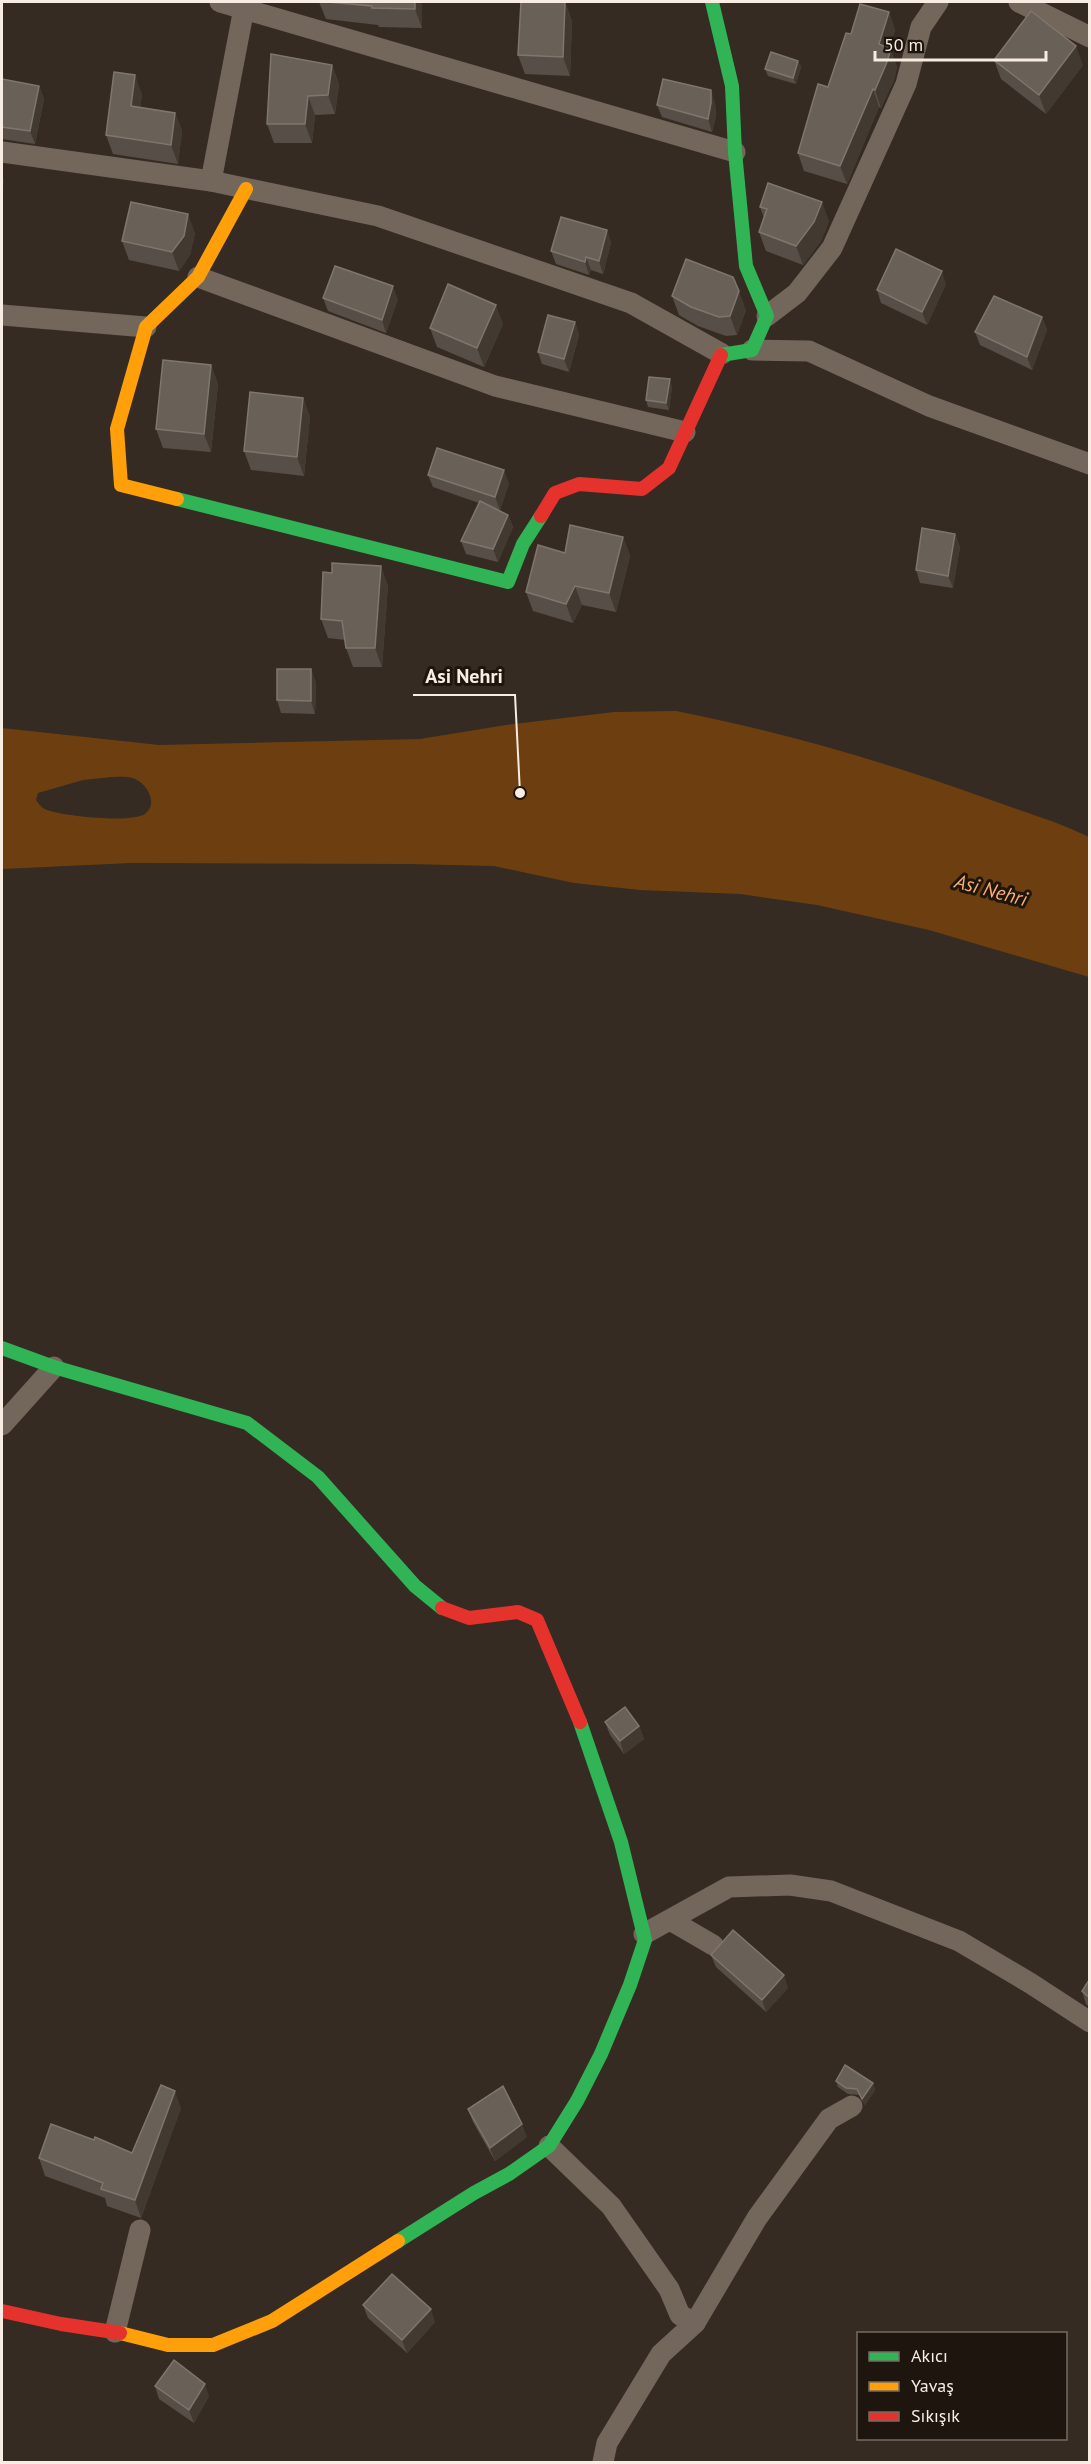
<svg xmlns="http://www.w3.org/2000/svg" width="1091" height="2464" font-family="'PT Sans',sans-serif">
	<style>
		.water { fill: #6d3f10; fill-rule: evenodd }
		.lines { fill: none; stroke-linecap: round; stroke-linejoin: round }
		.street { stroke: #73665a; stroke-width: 21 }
		.fast { stroke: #30b455; stroke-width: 14 }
		.slow { stroke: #ff9f0a; stroke-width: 14 }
		.jam { stroke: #e5322d; stroke-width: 14 }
		.wall { fill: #574f47 }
		.shaded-wall { fill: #423931 }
		.building { fill: #696057; stroke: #7f766d; stroke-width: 1.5 }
		.labels { text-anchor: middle; stroke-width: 6; stroke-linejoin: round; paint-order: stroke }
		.water-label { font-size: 20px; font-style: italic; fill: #fdaf6e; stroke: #1d150e }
		.leader { fill: none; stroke: #f9ece2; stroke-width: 2 }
		.callout-dot { fill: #f9ece2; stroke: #1d150e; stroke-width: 2 }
		.callout-label { font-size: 20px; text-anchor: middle; font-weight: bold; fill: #f9ece2; stroke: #1d150e; stroke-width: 6; stroke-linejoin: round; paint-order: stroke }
	</style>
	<rect width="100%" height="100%" fill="#352b22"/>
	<!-- water -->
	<path class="water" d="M676 711C783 732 889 763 991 800 1024 812 1058 822 1089 837V977L929 930 817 905 740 894 640 890 574 883 494 866 409 864 131 863 2 869V728L159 745 420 739 506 725 614 712ZM112 777C119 777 129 776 135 779 147 784 158 803 146 813 135 824 66 816 50 811 43 809 40 806 36 800L38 793 83 780Z"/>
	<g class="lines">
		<!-- street -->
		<g class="street">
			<path d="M220 2 735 152"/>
			<path d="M1019 2 1090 37"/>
			<path d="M2 152 211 181 378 216 631 303 722 354"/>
			<path d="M211 181 244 8"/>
			<path d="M198 277 495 386 685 432"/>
			<path d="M2 315 146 327"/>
			<path d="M767 316 797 293 832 248 906 84 921 27 938 2"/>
			<path d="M752 350 809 351 929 406 1090 464"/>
			<path d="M2 1425 54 1367"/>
			<path d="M670 1920 713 1945"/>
			<path d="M644 1934 729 1887 790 1885 831 1891 959 1941 1030 1983 1090 2022"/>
			<path d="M549 2146 611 2206 669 2289 680 2315 695 2323 661 2354 607 2443 603 2462"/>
			<path d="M695 2323 757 2218 829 2119 852 2106"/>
			<path d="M115 2332 140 2230"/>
		</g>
		<!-- fast -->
		<g class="fast">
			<path d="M712 2 732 86 735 152 746 266 767 316 752 350 721 355"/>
			<path d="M177 499 508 582 523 544 541 516"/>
			<path d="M2 1348 54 1367 247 1423 318 1477 415 1586 442 1608"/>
			<path d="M398 2241 474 2193 509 2174 549 2146 577 2101 601 2054 630 1985 645 1940 621 1842 580 1722"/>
		</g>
		<!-- slow -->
		<g class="slow">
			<path d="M177 499 121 485 117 429 146 327 198 277 246 189"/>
			<path d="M120 2333 168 2345H213L272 2321 398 2241"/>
		</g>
		<!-- jam -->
		<g class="jam">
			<path d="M541 516 555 493 579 484 642 489 669 468 721 355"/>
			<path d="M442 1608 469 1618 518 1612 537 1620 580 1722"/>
			<path d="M2 2311 61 2324 120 2333"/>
		</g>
	</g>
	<!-- wall -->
	<g class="wall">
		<path d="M319 2H422V28L379 27 378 25 326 19Z"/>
		<path d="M565 2 572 21 570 76 525 74 518 55Z"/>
		<path d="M889 12 895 30 890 48 897 67 894 80 881 108 879 107 847 184 804 171 798 153 851 34Z"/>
		<path d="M994 60 1083 65 1046 114 1001 79Z"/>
		<path d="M798 61 801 67 796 84 768 76 765 69Z"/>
		<path d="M332 65 339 84 335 114 315 115 312 143H274L267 124Z"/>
		<path d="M2 79 39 86 44 99 35 144 2 139Z"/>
		<path d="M142 94 140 108 175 113 182 131 178 164 113 154 106 135Z"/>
		<path d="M715 103 716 116 712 132 662 117 657 105Z"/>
		<path d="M760 207 829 221 821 241 803 265 766 251 759 232 764 218Z"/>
		<path d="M607 230 611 243 603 274 591 270 589 275 556 264 551 251Z"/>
		<path d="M195 233 190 255 179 271 129 260 122 241Z"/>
		<path d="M946 284 927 325 881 303 877 290Z"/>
		<path d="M672 296 746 310 737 335 726 336 698 326 679 315Z"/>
		<path d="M323 298 398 299 386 333 328 311Z"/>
		<path d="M1042 317 1047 330 1032 370 980 345 975 332Z"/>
		<path d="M575 322 579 335 569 372 542 364 538 352Z"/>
		<path d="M503 324 484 367 437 347 430 328Z"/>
		<path d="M211 365 218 384 211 452 163 448 156 429Z"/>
		<path d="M672 386 669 410 648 407 646 400Z"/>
		<path d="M303 398 310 417 304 476 251 470 244 451Z"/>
		<path d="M428 475 509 483 500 510 492 507 508 515 513 527 498 562 466 554 461 541 479 503 433 487Z"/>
		<path d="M955 534 960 547 953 588 920 583 916 570Z"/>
		<path d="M623 537 630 556 616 612 582 605 573 623 533 611 526 592 565 553Z"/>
		<path d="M332 573 388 585 382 667H353L346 648 345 640 328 638 321 619Z"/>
		<path d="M316 682 315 714 281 713 277 700Z"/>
		<path d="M605 1722 639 1726 644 1739 624 1754 610 1735Z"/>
		<path d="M711 1955 788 1988 766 2012 716 1967Z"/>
		<path d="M1089 1980V2007L1086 2004 1082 1991Z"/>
		<path d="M836 2081 873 2083 875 2090 865 2105 859 2095 848 2094 838 2087Z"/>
		<path d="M181 2108 141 2218 107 2206 105 2198 45 2176 39 2158 94 2140 132 2153Z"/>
		<path d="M468 2109 527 2137 495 2161 473 2122Z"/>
		<path d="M363 2305 435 2322 407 2353 368 2318Z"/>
		<path d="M155 2386 209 2396 194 2423 159 2399Z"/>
	</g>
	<!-- shaded-wall -->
	<g class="shaded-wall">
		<path d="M415 2H422V28L415 9Z"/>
		<path d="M565 2 572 21 570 76 563 57Z"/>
		<path d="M889 12 895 30 885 62 879 44Z"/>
		<path d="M1076 46 1083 65 1046 114 1039 95Z"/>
		<path d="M891 49 897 67 894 80 881 108 875 90Z"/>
		<path d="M798 61 801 67 796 84 793 78Z"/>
		<path d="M332 65 339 84 335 114 328 95Z"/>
		<path d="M135 75 142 94 138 125 131 106Z"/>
		<path d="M39 86 44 99 35 144 30 131Z"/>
		<path d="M873 89 879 107 847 184 840 166Z"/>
		<path d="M711 90 715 103 716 116 712 132 708 119Z"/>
		<path d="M308 96 315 115 312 143 305 124Z"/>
		<path d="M175 113 182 131 178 164 171 145Z"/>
		<path d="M2 173 4 181 2 194Z"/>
		<path d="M822 202 829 221 821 241 803 265 796 246Z"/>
		<path d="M188 214 195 233 190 255 179 271 172 252Z"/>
		<path d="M607 230 611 243 603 274 599 261Z"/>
		<path d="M586 257 591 270 589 275 585 262Z"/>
		<path d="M942 271 946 284 927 325 922 312Z"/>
		<path d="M393 286 398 299 386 333 382 320Z"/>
		<path d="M739 291 746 310 737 335 730 316Z"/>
		<path d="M496 305 503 324 484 367 477 348Z"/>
		<path d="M1042 317 1047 330 1032 370 1027 357Z"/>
		<path d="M575 322 579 335 569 372 564 359Z"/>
		<path d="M211 365 218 384 211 452 204 434Z"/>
		<path d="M670 379 672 386 669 410 666 403Z"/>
		<path d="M303 398 310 417 304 476 297 457Z"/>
		<path d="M504 470 509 483 500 510 495 497Z"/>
		<path d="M508 515 513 527 498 562 493 549Z"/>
		<path d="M955 534 960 547 953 588 948 576Z"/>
		<path d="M623 537 630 556 616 612 609 593Z"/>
		<path d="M381 566 388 585 382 667 375 648Z"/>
		<path d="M575 586 582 605 573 623 566 604Z"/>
		<path d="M311 669 316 682 315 714 311 701Z"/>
		<path d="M639 1726 644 1739 624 1754 620 1741Z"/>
		<path d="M784 1975 788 1988 766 2012 762 2000Z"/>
		<path d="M873 2083 875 2090 865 2105 862 2099Z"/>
		<path d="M175 2091 181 2108 141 2218 135 2200Z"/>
		<path d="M522 2124 527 2137 495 2161 490 2148Z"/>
		<path d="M431 2309 435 2322 407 2353 402 2340Z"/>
		<path d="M205 2384 209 2396 194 2423 189 2410Z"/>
	</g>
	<!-- building -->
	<g class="building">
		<path d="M328 2H415V9L372 8V6Z"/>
		<path d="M521 2H565L563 57 518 55Z"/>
		<path d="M860 4 889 12 879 44 891 49 887 62 875 90 873 89 840 166 798 153 818 84 828 87 846 33 851 34Z"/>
		<path d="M1031 11 1076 46 1039 95 994 60Z"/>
		<path d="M771 52 798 61 793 78 765 69Z"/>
		<path d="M271 54 332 65 328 95 308 96 305 124H267Z"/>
		<path d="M114 72 135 75 131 106 175 113 171 145 106 135Z"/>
		<path d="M2 79 39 86 30 131 2 127Z"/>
		<path d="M663 79 711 90V103L708 119 657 105Z"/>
		<path d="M768 183 822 202 814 222 796 246 759 232 767 209 760 207Z"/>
		<path d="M131 202 188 214 184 236 172 252 122 241Z"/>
		<path d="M561 217 607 230 599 261 586 257 585 262 551 251Z"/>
		<path d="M896 249 942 271 922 312 877 290Z"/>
		<path d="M686 259 733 277 739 291 730 316 719 317 691 307 672 296Z"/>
		<path d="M335 266 393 286 382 320 323 298Z"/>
		<path d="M448 284 496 305 477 348 430 328Z"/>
		<path d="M994 296 1042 317 1027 357 975 332Z"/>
		<path d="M548 315 575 322 564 359 538 352Z"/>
		<path d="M163 360 211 365 204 434 156 429Z"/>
		<path d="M649 377 670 379 666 403 646 400Z"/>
		<path d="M250 392 303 398 297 457 244 451Z"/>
		<path d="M437 448 504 470 495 497 428 475Z"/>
		<path d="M480 501 508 515 493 549 461 541Z"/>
		<path d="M570 525 623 537 609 593 575 586 566 604 526 592 538 545 565 553Z"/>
		<path d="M922 528 955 534 948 576 916 570Z"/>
		<path d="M332 563 381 566 375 648H346L342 621 321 619 323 572 332 573Z"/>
		<path d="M277 669H311V701L277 700Z"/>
		<path d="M625 1707 639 1726 620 1741 605 1722Z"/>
		<path d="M733 1930 784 1975 762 2000 711 1955Z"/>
		<path d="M1089 1980V1997L1082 1991Z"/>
		<path d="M845 2065 873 2083 862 2099 857 2089 846 2088 836 2081Z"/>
		<path d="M161 2085 175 2091 135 2200 101 2189 103 2183 39 2158 51 2124 94 2140 95 2137 132 2153Z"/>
		<path d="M503 2086 522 2124 490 2148 468 2109Z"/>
		<path d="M392 2274 431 2309 402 2340 363 2305Z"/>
		<path d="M174 2360 205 2384 189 2410 155 2386Z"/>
	</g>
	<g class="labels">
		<!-- water labels -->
		<g class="water-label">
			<text transform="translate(991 890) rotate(15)" y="7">Asi Nehri</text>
		</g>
	</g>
	<!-- callouts -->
	<path class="leader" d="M520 793L515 695H413"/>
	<circle class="callout-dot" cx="520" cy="793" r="6"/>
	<g class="callout-label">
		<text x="464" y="683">Asi Nehri</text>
	</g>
	<!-- border -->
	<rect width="1091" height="2464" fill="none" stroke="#f9ece2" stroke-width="6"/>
	<!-- legend -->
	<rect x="857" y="2332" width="210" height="108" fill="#1d150e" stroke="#756b63" stroke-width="1.5"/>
	<rect x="869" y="2352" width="30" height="9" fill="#30b455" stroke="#756b63" stroke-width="1.5"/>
	<text x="911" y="2362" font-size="18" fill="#f9ece2">Akıcı</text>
	<rect x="869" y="2382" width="30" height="9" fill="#ff9f0a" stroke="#756b63" stroke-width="1.5"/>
	<text x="911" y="2392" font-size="18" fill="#f9ece2">Yavaş</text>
	<rect x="869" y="2412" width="30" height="9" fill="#e5322d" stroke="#756b63" stroke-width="1.5"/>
	<text x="911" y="2422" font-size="18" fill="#f9ece2">Sıkışık</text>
	<!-- scale -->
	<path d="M875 51v9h171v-9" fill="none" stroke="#f9ece2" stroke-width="3"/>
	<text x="884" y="51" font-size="18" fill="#f9ece2" stroke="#1d150e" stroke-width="4.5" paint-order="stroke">50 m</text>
</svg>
